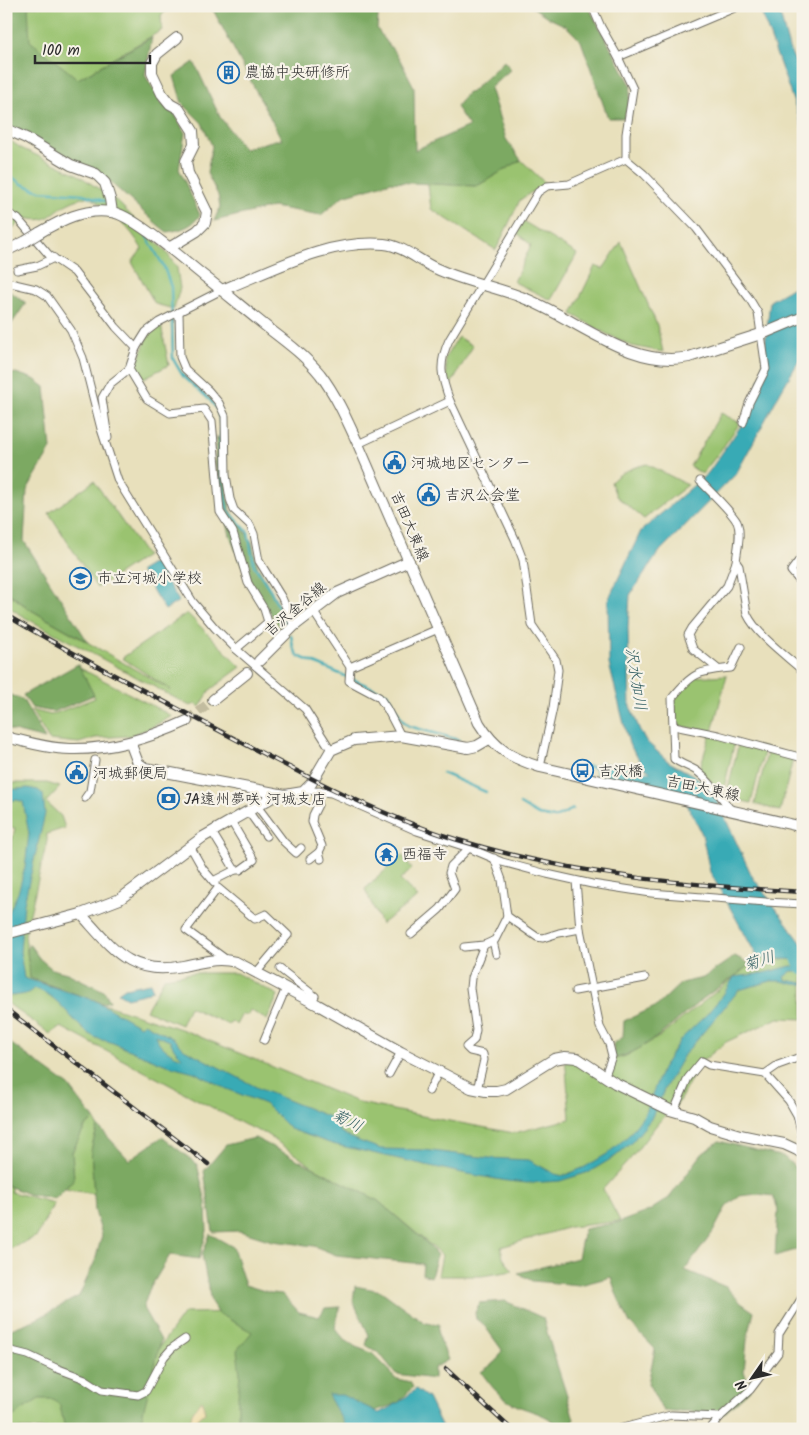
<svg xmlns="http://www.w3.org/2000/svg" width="809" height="1435" font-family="Kalam,'Klee One',sans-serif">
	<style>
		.green { fill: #9ac36f; stroke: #62774d }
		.forest { fill: #7ba962; stroke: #536a46 }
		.sand { fill: #eeda9e; stroke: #8c8264 }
		.water { fill: #39aab5; stroke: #326a70; fill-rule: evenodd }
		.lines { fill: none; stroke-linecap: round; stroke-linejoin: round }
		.stream { stroke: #39aab5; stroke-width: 2.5 }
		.river { stroke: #39aab5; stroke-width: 14 }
		.secondary-tunnel { stroke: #c2bc9f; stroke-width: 10; stroke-dasharray: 10 5; stroke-linecap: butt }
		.street-casing { stroke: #6d6a5e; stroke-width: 9 }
		.secondary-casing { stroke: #6d6a5e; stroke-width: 12 }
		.primary-casing { stroke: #6d6a5e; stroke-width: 12 }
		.street { stroke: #fff; stroke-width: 7 }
		.secondary { stroke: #fff; stroke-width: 10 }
		.primary { stroke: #fff; stroke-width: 10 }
		.rail-casing { stroke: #2b2b2b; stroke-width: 4.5 }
		.rail { stroke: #f7f3e8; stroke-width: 2.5; stroke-dasharray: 8; stroke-linecap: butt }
		.primary-bridge-casing { stroke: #6d6a5e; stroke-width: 12; stroke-linecap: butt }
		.primary-bridge { stroke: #fff; stroke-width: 10 }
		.labels { text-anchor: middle; stroke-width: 4.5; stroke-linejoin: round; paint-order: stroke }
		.poi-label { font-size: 15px; fill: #2b2b2b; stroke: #f7f3e8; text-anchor: start }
		.street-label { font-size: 15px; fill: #2b2b2b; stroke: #f7f3e8 }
		.water-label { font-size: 16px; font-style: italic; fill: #315e62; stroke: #f7f3e8 }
	</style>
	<rect width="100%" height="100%" fill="#f7f3e8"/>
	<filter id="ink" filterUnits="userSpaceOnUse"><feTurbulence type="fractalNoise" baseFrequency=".02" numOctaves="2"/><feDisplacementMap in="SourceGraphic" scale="10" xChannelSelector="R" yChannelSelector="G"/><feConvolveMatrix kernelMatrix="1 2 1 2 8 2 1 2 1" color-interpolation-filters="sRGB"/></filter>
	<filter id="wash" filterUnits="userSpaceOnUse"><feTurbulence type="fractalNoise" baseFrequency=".0096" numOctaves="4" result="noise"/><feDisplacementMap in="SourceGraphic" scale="20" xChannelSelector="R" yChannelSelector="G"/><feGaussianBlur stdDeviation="1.12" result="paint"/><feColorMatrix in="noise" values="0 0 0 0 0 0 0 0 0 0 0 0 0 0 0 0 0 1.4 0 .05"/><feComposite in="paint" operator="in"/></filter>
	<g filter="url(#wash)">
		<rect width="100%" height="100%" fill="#e8e0bc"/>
		<!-- green -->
		<g class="green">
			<path d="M30 6H173L161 15 162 30 78 79 25 38 28 7Z"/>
			<path d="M6 138 21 148 77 174 118 202 166 252 177 268 180 288 174 309 155 304 132 262 142 249C130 226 110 211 89 196 82 198 75 200 69 203 49 213 51 224 25 218L15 227 6 231Z"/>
			<path d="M521 160 545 183 520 200 496 250 431 209 428 184 477 186Z"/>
			<path d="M523 221 577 254 551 300 514 282 531 245 517 233Z"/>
			<path d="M621 242 657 325 663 352 632 346 603 332 572 314 595 266 603 269Z"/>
			<path d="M161 325 169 365 142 379 136 366 148 335Z"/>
			<path d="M458 337 473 346 451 384 447 380 445 358Z"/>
			<path d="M721 413 740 423 718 454 702 474 690 466Z"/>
			<path d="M647 464 688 485 644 519 616 496 611 482C620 472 634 467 647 464Z"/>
			<path d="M94 481 146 556 97 588 49 513Z"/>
			<path d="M6 592 31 610 171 690 122 658 187 613 241 667 210 690 200 707 196 704 190 706 24 617 6 605Z"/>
			<path d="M78 667 172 716 148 729 128 736 95 738 79 743 49 740 31 710 51 715 95 698Z"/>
			<path d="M727 675 712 732 676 725 674 698 693 677Z"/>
			<path d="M710 735 735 741 723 792 699 771Z"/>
			<path d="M739 742 765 748 751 803 726 797Z"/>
			<path d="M768 749 794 755 780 811 755 804Z"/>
			<path d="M6 783H47L60 787 46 802 61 816 65 828 47 834V841L25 935 30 978 69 993 181 1029 360 1103 417 1115 514 1133 570 1119 565 1057 610 1079 614 1059 626 1056 662 1035 758 958 803 960V1019L778 1018 726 1042 700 1063 677 1105 658 1123 631 1158 603 1189 620 1221 570 1227 501 1247 503 1258 513 1271 482 1276H438L442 1255 377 1200 313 1167 266 1134 245 1125 61 1027 50 1034 6 1002V868L15 828 6 827Z"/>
			<path d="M402 855 412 869 400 880 418 897 381 924 365 889Z"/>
			<path d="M192 973H236L278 995 267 1020 250 1010 248 1015 242 1014 236 1025 232 1021 228 1024 189 1007 181 1025 146 1010 165 977Z"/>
			<path d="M94 1119 98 1126 91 1150 94 1194 65 1189 74 1179 72 1152 85 1127Z"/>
			<path d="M6 1185 11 1187V1192L54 1203 37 1236 6 1251Z"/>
			<path d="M247 1312 267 1378 272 1429H6V1350L140 1374 184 1313Z"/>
		</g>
		<!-- forest -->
		<g class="forest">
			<path d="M6 6H30L28 7 30 41 78 79 152 37 145 75 162 104 174 112 185 133 179 169 200 215C192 227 181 230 167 232L158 225 100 173 40 143 6 124Z"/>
			<path d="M211 6H379L377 29 399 58 414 87 415 150 469 126 456 107 468 92 470 93 504 61 511 69 490 88 506 139 521 160 477 186 391 182 343 196 321 215 273 207 214 221 220 207 218 195 207 173 212 146 202 123 182 103 174 76 194 62 220 117 244 149 275 140H282Z"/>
			<path d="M531 6H588L631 85 629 103 624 118H608L581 41 566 26 549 18Z"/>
			<path d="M9 291 26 303 6 332V294Z"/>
			<path d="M16 373 34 379 45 387 51 449 27 490 24 541 88 642 31 610 6 591V375Z"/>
			<path d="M217 436 222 445 230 509 252 542 258 567 289 622 280 627C262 602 227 547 227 517L215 462Z"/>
			<path d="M78 664 94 695 53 712 32 708 23 695Z"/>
			<path d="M6 693 23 700 45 739 6 729Z"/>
			<path d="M29 944 40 959 52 969 67 973 104 991 110 1001 102 1003 30 978 27 951Z"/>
			<path d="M735 956 750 964C736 977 719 986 704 998 675 1021 650 1049 614 1059L613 1044 623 1037 624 1021 657 1006 681 983 703 978Z"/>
			<path d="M6 1040 69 1086 94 1119 85 1127 72 1152 74 1179 55 1199 28 1194 6 1185Z"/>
			<path d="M98 1126 129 1160 162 1137 197 1164 206 1202 207 1231 199 1259 170 1255 149 1290 143 1308 161 1340 139 1429H65L60 1406 54 1399H39L6 1421V1349L11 1345 6 1331 37 1319 79 1296 95 1261 102 1235 95 1211 91 1150Z"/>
			<path d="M255 1138 377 1200 428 1244 437 1255 431 1277 422 1274 423 1264 336 1255 314 1246 272 1241 240 1231 213 1232 204 1171 226 1145Z"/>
			<path d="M719 1141 784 1157 800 1172 803 1178V1253L796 1250 775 1256 778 1209 773 1196 758 1194 739 1196 726 1207 713 1232 685 1270 726 1287 741 1303 754 1312 747 1340 744 1371 750 1390 720 1417 691 1411H663L648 1383 655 1349 629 1322 616 1293 611 1277 580 1285 532 1281 518 1273 578 1258 584 1229 620 1222 649 1211 669 1198 702 1154Z"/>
			<path d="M210 1234 233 1247 245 1285 271 1293 282 1294 299 1312 319 1317 325 1308 340 1307 335 1328 345 1340 356 1347 372 1353 390 1371 394 1378 410 1382 413 1387 398 1403 375 1411 362 1405 340 1414 347 1429H238V1396L240 1374 237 1350 252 1332 219 1314 211 1302 202 1255Z"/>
			<path d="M355 1286 381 1291 425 1323 439 1324 438 1334 448 1360 434 1368V1379L396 1374 380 1354 366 1345 369 1335 353 1301Z"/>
			<path d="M505 1301 543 1318C552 1352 564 1385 574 1419L569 1428H561C543 1410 528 1413 508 1401 497 1394 489 1383 481 1372L497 1361 502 1350 484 1325 476 1319 475 1313 479 1303Z"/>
		</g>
		<!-- sand -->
		<path class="sand" d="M200 1401H203L205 1413 193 1423 190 1421 192 1413Z"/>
		<!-- water -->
		<g class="water">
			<path d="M759 6H778L789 48 803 79V128Z"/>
			<path d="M803 285V354L781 391 736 474 660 551 630 595 628 627 630 706 641 733 647 742 669 762 695 776 714 794 752 876 803 945V960L758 958 710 872 702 834 685 800 644 767 629 744 609 664 608 600 641 531 708 473 743 423 762 373 770 301 792 288Z"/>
			<path d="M155 562 179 601 165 610 140 571Z"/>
			<path d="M28 788 38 790 43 794 45 814 24 903 20 952 24 978 94 1000 140 1026 144 1023 174 1039 184 1049 260 1089 339 1121V1131L353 1139 381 1149 424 1150 489 1158 529 1160 555 1174 563 1176 585 1167 607 1154 628 1136 644 1115 662 1069 680 1040 707 1014 723 995 734 977 764 973 791 966 803 967V972L792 971 784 977 786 980 803 983V985L793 984 782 981H771L739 990 684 1055 665 1088 651 1119 632 1142 616 1156 589 1172 560 1181 527 1183 507 1181 457 1172 332 1144 290 1129 265 1104 227 1089 194 1072 164 1064 108 1041C84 1039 72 1014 55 1000 49 994 41 991 34 988 28 996 17 995 8 996L6 995V918L18 893 25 867 29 834 23 802 17 800 6 801V790ZM155 1035 170 1041 175 1050 183 1058C173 1056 158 1046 155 1035Z"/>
			<path d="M150 983 153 990 149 991 148 993 127 998 118 993 125 988Z"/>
			<path d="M416 1389 428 1398 443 1429H347L328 1395H342L379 1413 398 1403Z"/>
		</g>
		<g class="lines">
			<!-- stream -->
			<g class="stream">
				<path d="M6 173 22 184 40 191 83 194 104 201"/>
				<path d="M147 237 164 267 171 287 173 359 183 376 210 400 218 411 221 429 219 461 227 509 248 532 254 565 271 591 286 624"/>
				<path d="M291 635 293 647 298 656 387 694 403 721 409 726 459 740"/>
				<path d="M587 769 586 766 601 769"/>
				<path d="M442 773 486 792"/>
				<path d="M520 804 538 815 555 818 573 809"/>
			</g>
			<!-- river -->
			<g class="river">
				<path d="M601 769 663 782 679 781"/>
				<path d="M791 944 803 968"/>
			</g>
		</g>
	</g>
	<g filter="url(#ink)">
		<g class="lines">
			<!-- secondary-tunnel -->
			<path class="secondary-tunnel" d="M187 721 213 700"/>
			<defs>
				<g id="street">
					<path d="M592 6 601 27 618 57 633 89 626 134V159L644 174 696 228 749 298 758 313 766 369 749 403 743 423"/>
					<path d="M618 57 739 6"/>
					<path d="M6 212 18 219 49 255 74 272 116 327 136 348"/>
					<path d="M17 270 37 266 54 258"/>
					<path d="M6 282 36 289 47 296 71 330 83 358 101 429 118 481 193 602 215 628 236 649 305 709 331 750"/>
					<path d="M179 312 180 357 185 369 208 390 219 403 225 416 226 475 230 499 234 510 250 525 254 534 259 561 282 598 294 626"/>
					<path d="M129 369 147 399 170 413 204 409 212 421 220 512 233 532 248 583 264 609 268 622 236 649"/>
					<path d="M108 438 102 398 110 384 129 369 136 348 146 332 159 322 222 290"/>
					<path d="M358 444 450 401"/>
					<path d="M700 481C709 490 731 511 737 522 742 533 737 550 736 562L739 566 747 614C757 635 785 655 803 671"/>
					<path d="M803 555 791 571 803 585"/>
					<path d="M313 611 350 667 349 681 379 697 387 709 401 736"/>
					<path d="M350 667 438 629"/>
					<path d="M718 669 693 649 688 635 692 628 727 586 736 562"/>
					<path d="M674 726 718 735 803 758"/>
					<path d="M540 767 553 708 558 670 556 660 532 625 523 560 515 539 450 401C441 377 438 364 449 340L538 192 547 186 569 184 626 159"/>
					<path d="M306 790 331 793 417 831 469 848 502 862 547 874 592 884 651 893 766 902 803 904"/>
					<path d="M319 791 318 805 313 815 312 822 322 846 319 852 321 859"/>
					<path d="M85 798 90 791 95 760"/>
					<path d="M257 806 284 842 296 853 301 848"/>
					<path d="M730 809C722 798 707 777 695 770 688 766 681 764 674 759L672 698C694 671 698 672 731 668L741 647"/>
					<path d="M248 811 266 836"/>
					<path d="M231 821 254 860 240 870H235"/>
					<path d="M212 832 235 870 213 881"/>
					<path d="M190 846 203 869 215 883"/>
					<path d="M494 858 502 880 507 916 537 937 543 938 559 933 580 929"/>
					<path d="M310 859 319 852"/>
					<path d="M576 881 580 929 600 1027 609 1044 612 1056 605 1075"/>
					<path d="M411 934 440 909 455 889 449 873 451 866 469 848"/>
					<path d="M493 941 496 954"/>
					<path d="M464 947 484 945"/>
					<path d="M227 960 186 930 218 888 255 919 266 914 288 935 256 973"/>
					<path d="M280 969 315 996 312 1002"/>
					<path d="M575 991 645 978"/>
					<path d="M264 1040 286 988"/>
					<path d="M389 1074 401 1052"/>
					<path d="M765 1074 778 1065 803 1056"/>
					<path d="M477 1090 484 1060 483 1054 470 1051 466 1047 474 1040 476 1030 470 988 471 978 484 945 495 940 507 916"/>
					<path d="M429 1091 439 1071"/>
					<path d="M674 1111 688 1078 702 1061 709 1065 765 1074 789 1101 797 1115 803 1139"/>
					<path d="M6 1351H12L28 1355 56 1368 85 1379 102 1390 138 1395 146 1391 164 1357 172 1348 185 1339"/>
					<path d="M582 1429H601"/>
					<path d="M619 1429 671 1415 720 1417"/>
					<path d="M710 1429 720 1417 750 1390 778 1353 779 1334 803 1296"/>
				</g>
				<g id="secondary">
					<path d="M6 129 26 138 71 165 96 174 105 183 110 199 112 212"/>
					<path d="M169 248 197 231 205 223 207 212 188 173 186 161 194 145 193 131 179 109 170 104 162 94 152 73V63L157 54 177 38"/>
					<path d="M222 290C273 270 328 239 384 244 403 246 418 260 435 268 462 281 493 286 521 297 574 316 630 370 689 357L767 332 803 317"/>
					<path d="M259 661 294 626 337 593 409 561"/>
					<path d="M213 700 247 673"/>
					<path d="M6 737C27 742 49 749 71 749 112 750 150 738 187 721"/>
					<path d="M130 742 138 763 145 768 285 795 303 792 311 784 331 750 354 740 401 736 468 748 477 746 489 739"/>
					<path d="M81 914C113 949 130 977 183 966 203 962 217 957 236 962L318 1005 401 1052 471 1088 486 1091H497L506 1089 554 1059 565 1057 577 1058 615 1083 670 1110 694 1117 710 1126 740 1135 784 1144 797 1150 803 1154"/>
					<path d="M6 934 81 914 120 899 203 837 278 794"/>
				</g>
				<g id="primary">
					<path d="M39 233C61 220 84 208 111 212 132 214 185 261 204 276 227 294 249 313 272 331 289 344 306 357 320 374 336 395 347 420 358 444L479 723C495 749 511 758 540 767L803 827"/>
					<path d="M6 251 26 241"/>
				</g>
			</defs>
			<!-- street casing -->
			<use href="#street" class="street-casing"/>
			<!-- secondary casing -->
			<use href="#secondary" class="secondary-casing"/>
			<!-- primary casing -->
			<use href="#primary" class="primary-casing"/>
			<!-- street -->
			<use href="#street" class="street"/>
			<!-- secondary -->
			<use href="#secondary" class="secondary"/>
			<!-- primary -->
			<use href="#primary" class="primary"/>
			<defs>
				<g id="rail">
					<path d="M6 615C75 656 147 692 218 730 295 770 372 813 455 839 570 875 684 885 803 892"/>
					<path d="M6 1009 208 1164"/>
					<path d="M446 1369 511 1429"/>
				</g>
			</defs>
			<!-- rail casing -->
			<use href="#rail" class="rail-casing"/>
			<!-- rail -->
			<use href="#rail" class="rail"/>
			<defs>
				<path id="primary-bridge" d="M26 241 39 233"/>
			</defs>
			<!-- primary-bridge casing -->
			<use href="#primary-bridge" class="primary-bridge-casing"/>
			<!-- primary-bridge -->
			<use href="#primary-bridge" class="primary-bridge"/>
		</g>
	</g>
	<!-- icons -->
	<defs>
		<symbol id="building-ring" viewBox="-11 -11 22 22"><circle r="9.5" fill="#f7f3e8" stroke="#1f6fb2" stroke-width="1.5"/><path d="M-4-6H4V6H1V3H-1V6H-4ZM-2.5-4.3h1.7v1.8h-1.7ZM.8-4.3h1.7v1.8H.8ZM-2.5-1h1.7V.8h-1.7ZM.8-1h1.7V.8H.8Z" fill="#1f6fb2"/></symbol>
		<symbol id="civic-ring" viewBox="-11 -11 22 22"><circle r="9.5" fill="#f7f3e8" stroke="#1f6fb2" stroke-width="1.5"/><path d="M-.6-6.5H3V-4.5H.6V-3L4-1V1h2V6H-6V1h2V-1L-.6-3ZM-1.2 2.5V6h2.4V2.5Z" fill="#1f6fb2"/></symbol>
		<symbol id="school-ring" viewBox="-11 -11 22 22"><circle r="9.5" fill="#f7f3e8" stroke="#1f6fb2" stroke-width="1.5"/><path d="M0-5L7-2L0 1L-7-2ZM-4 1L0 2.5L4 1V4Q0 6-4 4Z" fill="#1f6fb2"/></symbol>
		<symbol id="bus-ring" viewBox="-11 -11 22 22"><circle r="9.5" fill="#f7f3e8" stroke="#1f6fb2" stroke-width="1.5"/><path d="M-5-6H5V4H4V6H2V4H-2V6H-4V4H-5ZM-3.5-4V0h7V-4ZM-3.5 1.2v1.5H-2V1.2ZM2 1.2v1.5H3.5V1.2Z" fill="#1f6fb2"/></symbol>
		<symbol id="bank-ring" viewBox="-11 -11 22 22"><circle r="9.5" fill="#f7f3e8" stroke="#1f6fb2" stroke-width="1.5"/><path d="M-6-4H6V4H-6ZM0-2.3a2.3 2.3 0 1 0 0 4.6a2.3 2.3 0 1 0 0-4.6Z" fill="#1f6fb2"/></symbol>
		<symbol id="temple-ring" viewBox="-11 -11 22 22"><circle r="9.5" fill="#f7f3e8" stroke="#1f6fb2" stroke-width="1.5"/><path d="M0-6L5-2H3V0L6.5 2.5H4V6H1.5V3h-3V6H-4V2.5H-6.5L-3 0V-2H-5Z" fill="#1f6fb2"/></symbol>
	</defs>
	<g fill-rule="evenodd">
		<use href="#building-ring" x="216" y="60" width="25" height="25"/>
		<use href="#civic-ring" x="382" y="450" width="25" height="25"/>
		<use href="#civic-ring" x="416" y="482" width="25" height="25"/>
		<use href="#school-ring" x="68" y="566" width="25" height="25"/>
		<use href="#bus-ring" x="570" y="758" width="25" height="25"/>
		<use href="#civic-ring" x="64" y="760" width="25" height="25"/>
		<use href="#bank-ring" x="156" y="786" width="25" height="25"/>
		<use href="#temple-ring" x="374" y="842" width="25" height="25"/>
	</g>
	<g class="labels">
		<!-- poi labels -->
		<g class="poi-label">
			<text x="245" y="77">農協中央研修所</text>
			<text x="411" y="468">河城地区センター</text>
			<text x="445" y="500">吉沢公会堂</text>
			<text x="97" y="583">市立河城小学校</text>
			<text x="598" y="776">吉沢橋</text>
			<text x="93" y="778">河城郵便局</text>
			<text x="184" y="804">JA遠州夢咲 河城支店</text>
			<text x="402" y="859">西福寺</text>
		</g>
		<!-- street labels -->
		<g class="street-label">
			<text transform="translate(410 526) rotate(67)" y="5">吉田大東線</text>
			<text transform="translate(295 609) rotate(-40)" y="5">吉沢金谷線</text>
			<text transform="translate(703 788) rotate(12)" y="5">吉田大東線</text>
		</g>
		<!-- water labels -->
		<g class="water-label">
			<text transform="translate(637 679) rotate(81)" y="6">沢水加川</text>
			<text transform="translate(759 960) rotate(-17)" y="6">菊川</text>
			<text transform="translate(348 1120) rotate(27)" y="6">菊川</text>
		</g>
	</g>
	<!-- margin -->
	<rect width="809" height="1435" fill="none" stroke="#f7f3e8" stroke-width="25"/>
	<!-- north arrow -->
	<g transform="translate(752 1378) rotate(236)" stroke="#f7f3e8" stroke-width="4" paint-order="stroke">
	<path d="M0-4L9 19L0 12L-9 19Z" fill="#2b2b2b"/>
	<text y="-8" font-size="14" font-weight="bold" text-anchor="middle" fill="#2b2b2b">N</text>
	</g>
	<!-- scale -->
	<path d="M35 55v8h115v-8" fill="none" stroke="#2b2b2b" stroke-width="2.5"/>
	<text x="42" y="55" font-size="15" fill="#2b2b2b" stroke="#f7f3e8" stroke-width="4" paint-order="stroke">100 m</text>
</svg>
